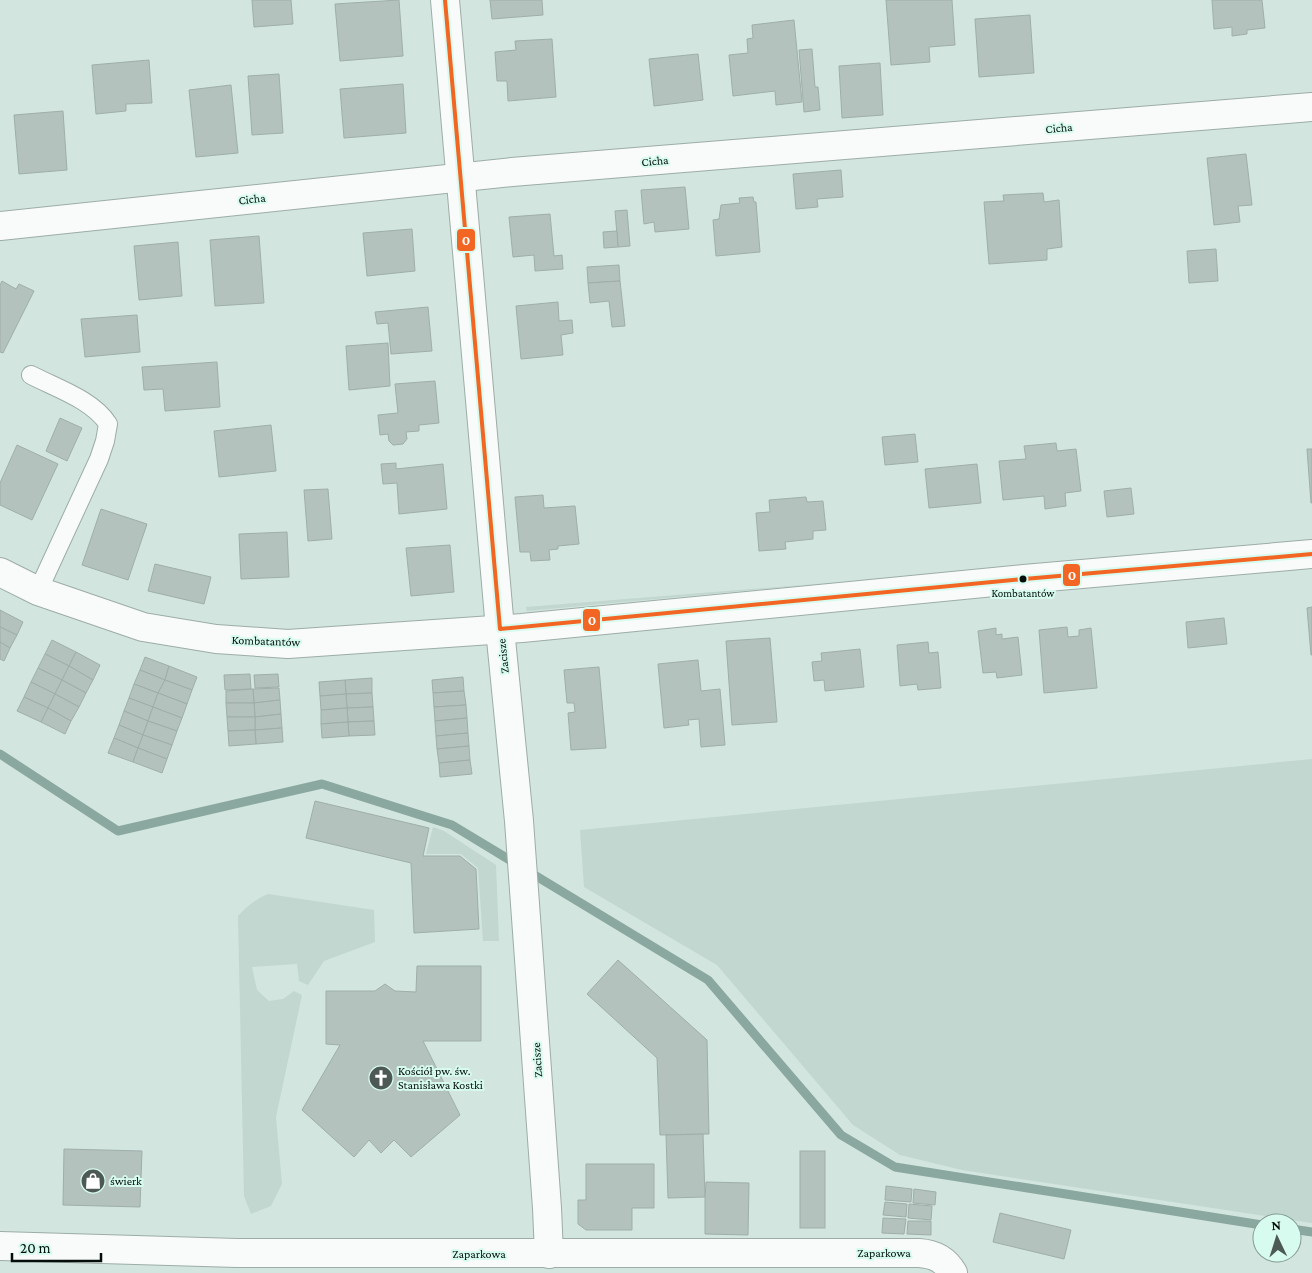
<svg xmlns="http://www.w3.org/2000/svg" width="1312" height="1273" font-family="'Crimson Pro',serif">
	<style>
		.green { fill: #c2d7d0 }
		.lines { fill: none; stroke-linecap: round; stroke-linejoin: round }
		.stream { stroke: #8aa89f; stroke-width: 9 }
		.building { fill: #b3c2bd; stroke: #9faeaa }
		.service-casing { stroke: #9daca7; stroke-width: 20 }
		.minor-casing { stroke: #9daca7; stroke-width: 30 }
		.service { stroke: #f8fbfa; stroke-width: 18 }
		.minor { stroke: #f8fbfa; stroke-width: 28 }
		.bus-1-casing { stroke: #d7fbef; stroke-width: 8 }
		.bus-1 { stroke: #f26522; stroke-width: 4 }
		.bus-dot { fill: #040e0b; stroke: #d7fbef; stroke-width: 2 }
		.labels { text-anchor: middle; stroke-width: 4; stroke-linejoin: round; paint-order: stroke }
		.bus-label { font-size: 11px; fill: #040e0b; stroke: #d7fbef }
		.street-label { font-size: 12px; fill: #040e0b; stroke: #d7fbef }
		.poi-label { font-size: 12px; fill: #040e0b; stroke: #d7fbef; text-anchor: start }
		.line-badge { stroke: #d7fbef; stroke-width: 2 }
		.badge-label { font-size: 14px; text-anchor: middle; font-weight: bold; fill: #fff }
	</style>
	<rect width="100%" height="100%" fill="#d2e5df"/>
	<!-- green -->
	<g class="green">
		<path d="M828 583 527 611 526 607Z"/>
		<path d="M1312 759V1223L962 1170 900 1155 853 1125 717 965 584 887 580 830Z"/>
		<path d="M433 827 444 831 496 865 499 941H483L478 868 461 854H426Z"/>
		<path d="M268 894 374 910 375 942 324 961 308 985 299 981 297 964 252 967 257 990 269 1001 283 999 294 991 302 995 276 1117 282 1184 271 1206 251 1214 244 1196 238 916C247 906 256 899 268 894Z"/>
	</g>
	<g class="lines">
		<!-- stream -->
		<g class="stream">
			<path d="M0 754 118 831 322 784 452 825 708 980 841 1135 895 1167 1262 1225"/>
			<path d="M1292 1229 1312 1232"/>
		</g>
	</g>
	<!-- building -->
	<g class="building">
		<path d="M252 0H291L293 24 254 27Z"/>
		<path d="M399 0 403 56 340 61 335 4Z"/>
		<path d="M490 0H542L543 15 492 19Z"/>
		<path d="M886 0H952L955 45 929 47 930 62 891 65Z"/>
		<path d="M1212 0H1262L1265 28 1247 30V34L1232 36V27L1214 29Z"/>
		<path d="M1030 15 1034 73 979 77 975 19Z"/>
		<path d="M794 20 802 102 776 105 775 91 733 96 729 55 748 53 747 39 753 38 752 25Z"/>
		<path d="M552 39 556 97 508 101 507 81H497L495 52 516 50 515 41Z"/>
		<path d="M812 49 815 87H818L820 110 804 112 799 50Z"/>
		<path d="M698 54 703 100 654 106 649 59Z"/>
		<path d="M149 60 152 103 126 104V111L96 114 92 65Z"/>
		<path d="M880 63 883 115 842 118 839 66Z"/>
		<path d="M279 74 283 133 252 135 248 76Z"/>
		<path d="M403 84 406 133 344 138 340 89Z"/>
		<path d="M231 85 238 153 196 157 189 90Z"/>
		<path d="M63 111 67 170 19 174 14 115Z"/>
		<path d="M1246 154 1252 205 1238 206 1240 222 1214 225 1207 158Z"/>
		<path d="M841 170 843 197 817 199 818 207 796 209 793 174Z"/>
		<path d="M685 187 689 229 655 232 654 222 644 224 641 190Z"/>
		<path d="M1043 193 1044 202 1059 200 1062 247 1047 249V260L989 264 984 202 1004 201 1003 195Z"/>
		<path d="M753 197 754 202H756L760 252 716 256 713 220 719 219 721 205 740 203 739 198Z"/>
		<path d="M627 210 630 246 618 247 615 211Z"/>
		<path d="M550 214 554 256 562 255 563 269 535 271 534 255 513 257 509 217Z"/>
		<path d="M412 229 415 271 367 276 363 233Z"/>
		<path d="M617 231 618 247 604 248 603 232Z"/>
		<path d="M259 236 264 303 215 306 210 240Z"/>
		<path d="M178 242 182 296 139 300 134 246Z"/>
		<path d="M1216 249 1218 281 1189 283 1187 251Z"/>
		<path d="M619 265 620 281 588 283 587 267Z"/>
		<path d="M2 281 16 289 19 284 34 291 3 353 0 352V285Z"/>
		<path d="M620 281 625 326 612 327 609 301 590 303 588 283Z"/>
		<path d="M558 302 559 321 572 320 573 333 561 335 563 355 521 359 516 306Z"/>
		<path d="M428 307 432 351 391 354 388 323 377 324 375 312Z"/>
		<path d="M137 315 140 352 85 357 81 319Z"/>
		<path d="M388 343 390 386 349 390 346 346Z"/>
		<path d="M217 362 220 407 165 411 163 389 144 390 142 367Z"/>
		<path d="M435 381 439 423 419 425V431L406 432 407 439 403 444 393 445 389 441 388 434 380 435 378 415 398 413 395 384Z"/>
		<path d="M60 418 82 428 67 461 46 451Z"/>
		<path d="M271 425 276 471 219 477 214 431Z"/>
		<path d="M915 434 918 462 885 465 882 437Z"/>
		<path d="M1056 443 1057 451 1076 449 1081 491 1065 493 1066 506 1045 509 1044 496 1003 500 999 461 1026 459 1024 446Z"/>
		<path d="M17 445 58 464 32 520 0 505V483Z"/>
		<path d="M1307 449H1312V503H1311Z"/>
		<path d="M396 463V469L443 464 447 509 399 514 397 483 383 484 381 464Z"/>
		<path d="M977 464 981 503 929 508 925 469Z"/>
		<path d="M1131 488 1134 514 1107 517 1104 491Z"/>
		<path d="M328 489 332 539 308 541 304 490Z"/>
		<path d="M543 495 544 508 575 506 579 544 558 546V549L549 550 550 560 531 561 530 552H520L515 497Z"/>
		<path d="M806 497 807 502 823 501 826 530 813 531V539L785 542 786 549 759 551 756 513 770 512 769 500Z"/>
		<path d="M101 509 147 524 128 580 82 565Z"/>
		<path d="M287 532 289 577 241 579 239 534Z"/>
		<path d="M450 545 454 592 411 596 406 548Z"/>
		<path d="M155 564 211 577 204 604 148 591Z"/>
		<path d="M1312 607V655H1311L1307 608Z"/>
		<path d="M0 610 23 622 17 635 0 627Z"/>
		<path d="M1224 618 1227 644 1188 648 1186 622Z"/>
		<path d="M0 627 17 635 10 648 0 642Z"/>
		<path d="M1067 627 1068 637 1079 636V630L1091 628 1097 688 1044 693 1039 630Z"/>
		<path d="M996 628V635L1002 634V639L1018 637 1022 675 997 678 996 672 983 673 978 631Z"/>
		<path d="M770 638 777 722 732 725 726 641Z"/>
		<path d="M52 640 76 652 69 666 45 654Z"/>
		<path d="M0 642 10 648 4 661 0 659Z"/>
		<path d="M928 642 929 653 938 652 941 688 918 690 917 684 900 686 897 645Z"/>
		<path d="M860 649 864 687 825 691 824 680 814 681 812 662 822 661 821 653Z"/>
		<path d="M76 652 100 665 93 680 69 666Z"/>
		<path d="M45 654 69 666 62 680 38 668Z"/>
		<path d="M145 657 169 666 165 680 140 670Z"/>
		<path d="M698 660 701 691 720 689 725 745 701 747 699 719 688 720 689 725 664 728 658 664Z"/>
		<path d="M69 666 93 680 86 693 62 680Z"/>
		<path d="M169 666 197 677 192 690 165 680Z"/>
		<path d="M599 667 606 748 571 750 568 713 575 712 574 703H567L564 670Z"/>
		<path d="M38 668 62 680 55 694 31 682Z"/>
		<path d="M140 670 165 680 158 693 134 684Z"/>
		<path d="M250 674 251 689 225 690 224 675Z"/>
		<path d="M278 674 279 687 255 688 254 675Z"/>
		<path d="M463 677 464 691 433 693 432 680Z"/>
		<path d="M372 678V693L346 694 345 680Z"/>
		<path d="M62 680 86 693 79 707 55 694Z"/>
		<path d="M165 680 192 690 187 704 158 693Z"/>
		<path d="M345 680 346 694 320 696 319 682Z"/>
		<path d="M31 682 55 694 48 708 24 697Z"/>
		<path d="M134 684 158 693 153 707 129 698Z"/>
		<path d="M279 688 280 700 254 703 253 689Z"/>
		<path d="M253 689 254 703H226V691Z"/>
		<path d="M464 691 466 705 434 707 433 693Z"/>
		<path d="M158 693 187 704 182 718 153 707Z"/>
		<path d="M372 693 373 707 347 708 346 694Z"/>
		<path d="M55 694 79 707 71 721 48 708Z"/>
		<path d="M346 694 347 708 321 710 320 696Z"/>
		<path d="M24 697 48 708 41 722 17 711Z"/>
		<path d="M129 698 153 707 148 721 124 711Z"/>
		<path d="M280 700 281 714 255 717 254 703Z"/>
		<path d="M226 703H254L255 717H227Z"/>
		<path d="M466 705 467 718 435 721 434 707Z"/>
		<path d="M153 707 182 718 177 731 148 721Z"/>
		<path d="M373 707 374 721 348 722 347 708Z"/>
		<path d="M48 708 71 721 65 734 41 722Z"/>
		<path d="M347 708 348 722 321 724V710Z"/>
		<path d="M124 711 148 721 143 735 119 725Z"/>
		<path d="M281 714 282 728 255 730V717Z"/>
		<path d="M227 717H255V730L228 731Z"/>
		<path d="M467 718 468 733 436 736 435 721Z"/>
		<path d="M148 721 177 731 172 745 143 735Z"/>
		<path d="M374 721 375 735 349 736 348 722Z"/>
		<path d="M348 722 349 736 322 738 321 724Z"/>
		<path d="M119 725 143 735 138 748 114 738Z"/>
		<path d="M282 728 283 742 256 744 255 730Z"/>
		<path d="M255 730 256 744 229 746 228 731Z"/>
		<path d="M468 733 469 746 437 749 436 736Z"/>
		<path d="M143 735 172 745 167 759 138 748Z"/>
		<path d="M114 738 138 748 133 762 108 753Z"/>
		<path d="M469 746 470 760 439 763 437 749Z"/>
		<path d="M138 748 167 759 162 773 133 762Z"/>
		<path d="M470 760 472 774 440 777 439 763Z"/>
		<path d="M315 801 429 828 423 856H460L476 869 479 929 414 933 411 863 306 838Z"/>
		<path d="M618 960 707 1040 709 1134 660 1135 657 1058 587 994Z"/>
		<path d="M417 966H481V1041H423L460 1115 411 1157 394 1140 381 1153 369 1140 354 1157 302 1110 340 1045 326 1044V991H375L385 984 395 991 416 992Z"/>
		<path d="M703 1134 705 1197 668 1198 666 1135Z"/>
		<path d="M64 1149 142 1151 140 1207 63 1205Z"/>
		<rect x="800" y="1151" width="25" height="77"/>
		<path d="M586 1164H654V1208H632V1230H586L578 1224V1200H586Z"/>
		<path d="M706 1182 749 1183 748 1235 705 1234V1197Z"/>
		<path d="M886 1186 912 1189 911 1202 885 1200Z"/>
		<path d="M914 1189 936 1192 935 1205 913 1203Z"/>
		<path d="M885 1202 907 1204 906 1217 883 1215Z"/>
		<path d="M909 1204 932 1206 931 1220 908 1218Z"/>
		<path d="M1000 1213 1071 1230 1064 1259 993 1242Z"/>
		<path d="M883 1218 906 1219 904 1234 882 1233Z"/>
		<path d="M908 1221H931V1235L907 1234Z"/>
	</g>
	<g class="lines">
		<defs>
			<path id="service" d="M31 375C56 388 93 400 108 424L105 441 99 459 38 591"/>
			<g id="minor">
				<path d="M445 0 500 629 519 821 547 1208 549 1254"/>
				<path d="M0 226 512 172 1312 107"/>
				<path d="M0 572 38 591 143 627 216 639 288 644 522 628 1024 579 1312 554"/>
				<path d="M0 1246 237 1253H919C934 1254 945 1259 953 1273"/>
			</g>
		</defs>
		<!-- service casing -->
		<use href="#service" class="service-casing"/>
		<!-- minor casing -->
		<use href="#minor" class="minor-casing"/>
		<!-- service -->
		<use href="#service" class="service"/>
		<!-- minor -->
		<use href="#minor" class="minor"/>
		<defs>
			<path id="bus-1" d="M445 0 500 629 1024 579 1312 554"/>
		</defs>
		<!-- bus-1 casing -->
		<use href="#bus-1" class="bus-1-casing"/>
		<!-- bus-1 -->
		<use href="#bus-1" class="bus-1"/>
	</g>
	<!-- icons -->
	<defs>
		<symbol id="church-disc" viewBox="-11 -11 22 22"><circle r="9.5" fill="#4c5955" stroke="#d7fbef"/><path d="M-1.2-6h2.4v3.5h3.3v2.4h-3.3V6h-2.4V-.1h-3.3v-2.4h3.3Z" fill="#fff"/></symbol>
		<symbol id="shop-disc" viewBox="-11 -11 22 22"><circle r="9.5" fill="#4c5955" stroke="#d7fbef"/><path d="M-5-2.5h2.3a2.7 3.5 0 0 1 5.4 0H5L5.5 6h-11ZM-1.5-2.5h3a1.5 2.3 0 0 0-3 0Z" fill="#fff"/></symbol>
	</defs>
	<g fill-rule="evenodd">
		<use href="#church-disc" x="367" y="1064" width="28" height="28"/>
		<use href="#shop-disc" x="79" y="1167" width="28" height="28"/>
	</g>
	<!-- markers -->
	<circle class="bus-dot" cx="1023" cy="579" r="4.5"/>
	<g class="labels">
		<!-- bus labels -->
		<g class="bus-label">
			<text x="1023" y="597">Kombatantów</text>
		</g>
		<!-- street labels -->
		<g class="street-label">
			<text transform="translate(1059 128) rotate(-5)" y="4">Cicha</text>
			<text transform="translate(655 161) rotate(-5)" y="4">Cicha</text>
			<text transform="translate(252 199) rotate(-6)" y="4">Cicha</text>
			<text transform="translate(266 641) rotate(2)" y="4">Kombatantów</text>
			<text transform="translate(503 656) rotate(-96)" y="4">Zacisze</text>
			<text transform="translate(537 1060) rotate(-94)" y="4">Zacisze</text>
			<text x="884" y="1257">Zaparkowa</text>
			<text x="479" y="1258">Zaparkowa</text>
		</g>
		<!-- poi labels -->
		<g class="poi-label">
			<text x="398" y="1075">Kościół pw. św.<tspan x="398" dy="14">Stanisława Kostki</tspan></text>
			<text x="110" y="1185">świerk</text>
		</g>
	</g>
	<g class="line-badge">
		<rect x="456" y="228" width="20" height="24" rx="5" fill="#f26522"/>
		<rect x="1062" y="563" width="19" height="24" rx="5" fill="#f26522"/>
		<rect x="582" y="608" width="19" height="24" rx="5" fill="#f26522"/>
	</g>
	<g class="badge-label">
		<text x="466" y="245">0</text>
		<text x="1072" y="580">0</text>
		<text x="592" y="625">0</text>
	</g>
	<!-- north arrow -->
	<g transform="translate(1277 1238) rotate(356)"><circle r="24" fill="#d7fbef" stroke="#839c94"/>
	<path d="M0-4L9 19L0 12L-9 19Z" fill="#4c5955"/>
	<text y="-8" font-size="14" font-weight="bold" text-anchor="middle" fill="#040e0b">N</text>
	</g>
	<!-- scale -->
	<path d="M12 1253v8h89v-8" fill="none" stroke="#040e0b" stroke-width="2.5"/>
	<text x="20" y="1253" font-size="15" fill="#040e0b" stroke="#d7fbef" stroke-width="4" paint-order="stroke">20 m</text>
</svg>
